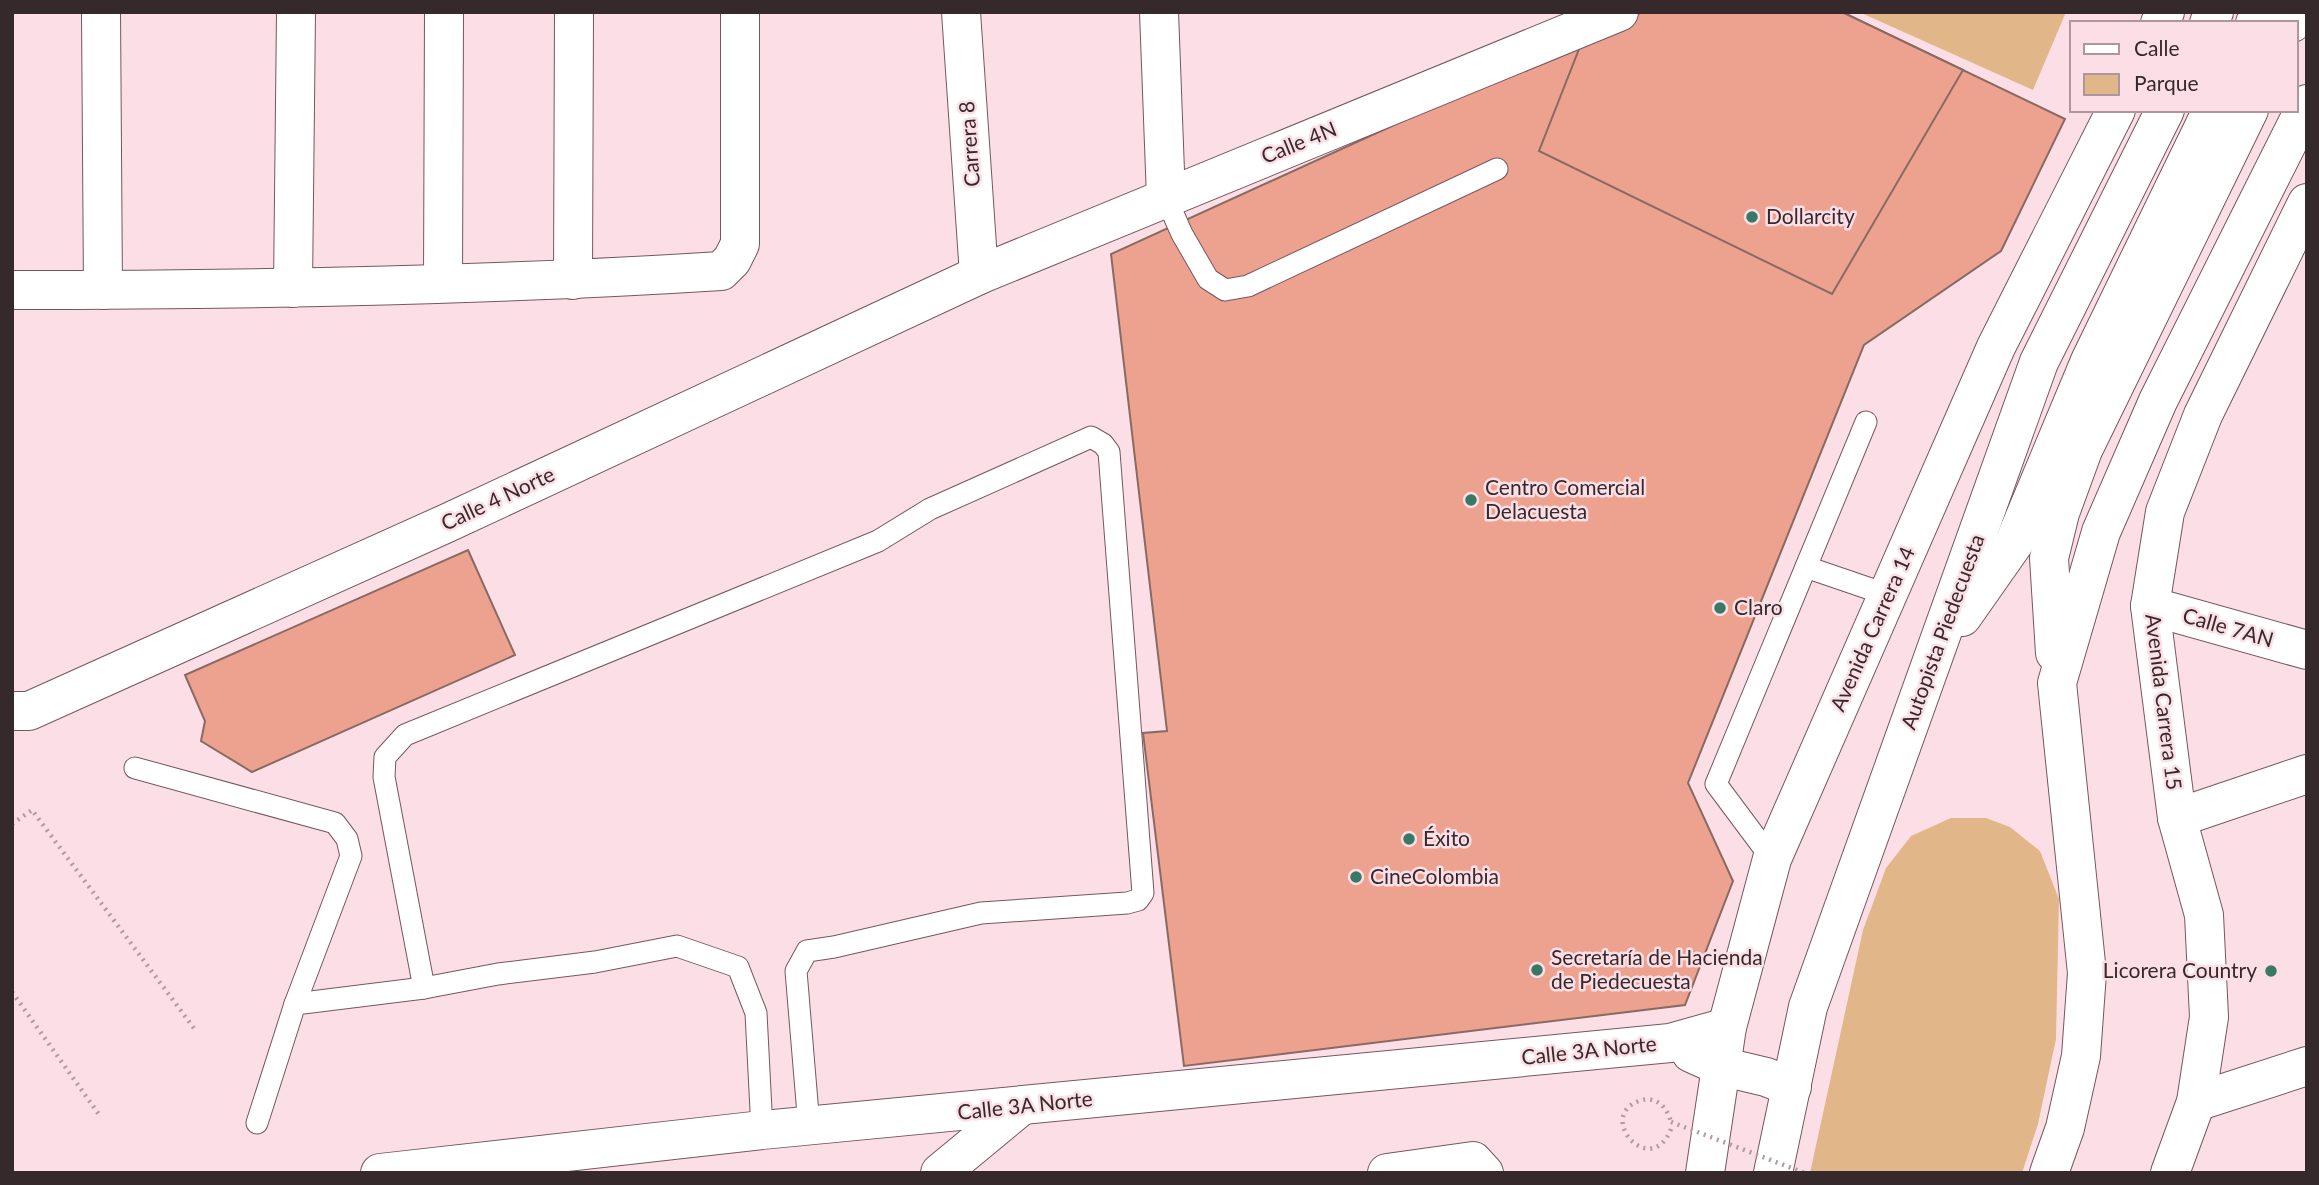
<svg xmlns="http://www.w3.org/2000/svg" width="2319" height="1185" font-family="Lato,sans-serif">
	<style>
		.green { fill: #e1b78a }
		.building { fill: #eda28f; stroke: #896a62; stroke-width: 2 }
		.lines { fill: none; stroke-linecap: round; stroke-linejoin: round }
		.service-casing { stroke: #75575f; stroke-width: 23 }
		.minor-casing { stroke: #75575f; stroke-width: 40 }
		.tertiary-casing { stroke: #75575f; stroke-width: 40 }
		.trunk-casing { stroke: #75575f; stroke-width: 40 }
		.path { stroke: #b19aa0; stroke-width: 4.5; stroke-dasharray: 2 5; stroke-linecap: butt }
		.service { stroke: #fff; stroke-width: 21 }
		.minor { stroke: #fff; stroke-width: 38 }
		.tertiary { stroke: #fff; stroke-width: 38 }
		.trunk { stroke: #fff; stroke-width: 38 }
		.path-bridge { stroke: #b19aa0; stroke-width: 4.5; stroke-dasharray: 2 5; stroke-linecap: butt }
		.poi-dot { fill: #397865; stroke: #fcdfe6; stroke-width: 2.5 }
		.labels { text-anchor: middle; stroke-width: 5; stroke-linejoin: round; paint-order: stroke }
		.street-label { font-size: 21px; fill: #36292c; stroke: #fcdfe6 }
		.poi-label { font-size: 21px; fill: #36292c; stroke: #fcdfe6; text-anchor: start }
	</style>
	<rect width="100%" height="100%" fill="#fcdfe6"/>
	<!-- green -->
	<g class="green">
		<path d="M1859 12H2066L2033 90Z"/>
		<path d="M1951 818H1986L2010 827 2040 851 2059 899 2056 1039 2038 1124 2022 1173H1810L1863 930 1886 868 1911 836Z"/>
	</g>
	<!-- building -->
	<g class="building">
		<path d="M1642 12H1842L2065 119 2001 251 1864 345 1688 783 1733 881 1685 1005 1184 1066 1143 733 1167 731 1111 254Z"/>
		<path d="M1642 12H1842L1963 70 1832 294 1539 151 1583 39Z"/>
		<path d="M468 550 515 655 252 772 201 741 205 721 185 675Z"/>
	</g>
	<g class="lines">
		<defs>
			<g id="service">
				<path d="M1166 198 1182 234 1208 279 1225 290 1248 286 1497 169"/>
				<path d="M1806 567 1888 595"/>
				<path d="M135 768 335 823 347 839 351 856 295 1004"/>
				<path d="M1772 859 1716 784 1866 422"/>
				<path d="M257 1123 295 1004 424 988"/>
				<path d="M762 1130 756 1013 738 967 677 946 595 962 498 974 424 988 384 777 385 757 405 735 878 541 930 509 1091 437 1103 444 1109 452 1143 893 1138 900 1127 903 981 913 834 947 807 951 796 971 809 1126"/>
			</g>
			<g id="minor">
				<path d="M101 12 103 290"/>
				<path d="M961 12 979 275"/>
				<path d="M1159 12 1166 198"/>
				<path d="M573 280 574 12"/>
				<path d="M443 283 444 12"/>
				<path d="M293 288 296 12"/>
				<path d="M12 290C249 290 485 286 721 271L732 260 740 244V12"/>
				<path d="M2150 606 2307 650"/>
				<path d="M12 711H29L445 524 979 275 1619 12"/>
				<path d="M2177 818 2307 774"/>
				<path d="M1691 1053 1720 1066 1766 1077 1792 1087"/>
				<path d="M2196 1102 2307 1066"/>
				<path d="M380 1173 762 1130 1670 1043 1727 1027"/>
				<path d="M940 1173 1021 1106"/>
				<path d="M1387 1173 1473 1161 1484 1173"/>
			</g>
			<g id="tertiary">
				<path d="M2160 23 2165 12"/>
				<path d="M1705 1173 1727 1027 1772 859 1996 347 2116 110"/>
				<path d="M2170 1173 2196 1102 2209 1017 2204 915 2177 818 2150 606 2165 512 2203 415 2307 203"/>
			</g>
			<g id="trunk">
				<path d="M2209 23 2214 12"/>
				<path d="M2255 23 2260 12"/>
				<path d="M2292 23 2297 12"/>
				<path d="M1962 617 2014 543 2090 361 2212 110"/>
				<path d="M2055 653 2049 558 2060 513 2083 450 2249 110"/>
				<path d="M1773 1173 1808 1007 2039 362 2165 110"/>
				<path d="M2049 1173 2065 1128 2081 1056 2087 973 2057 683 2101 532 2158 401 2307 104"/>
			</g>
		</defs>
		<!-- service casing -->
		<use href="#service" class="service-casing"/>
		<!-- minor casing -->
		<use href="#minor" class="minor-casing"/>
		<!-- tertiary casing -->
		<use href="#tertiary" class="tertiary-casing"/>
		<!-- trunk casing -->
		<use href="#trunk" class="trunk-casing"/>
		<!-- path -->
		<g class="path">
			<path d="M12 824 32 810 196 1031"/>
			<path d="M12 992 100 1116"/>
			<path d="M1671 1129C1651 1180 1595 1117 1639 1101 1656 1095 1667 1107 1671 1122"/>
		</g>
		<!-- service -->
		<use href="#service" class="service"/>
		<!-- minor -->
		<use href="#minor" class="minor"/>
		<!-- tertiary -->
		<use href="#tertiary" class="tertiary"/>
		<!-- trunk -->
		<use href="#trunk" class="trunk"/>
		<!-- path-bridge -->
		<path class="path-bridge" d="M1671 1122 1805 1173"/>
	</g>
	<!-- markers -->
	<g class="poi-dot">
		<circle cx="1752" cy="217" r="7"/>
		<circle cx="1471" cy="500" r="7"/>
		<circle cx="1720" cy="608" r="7"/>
		<circle cx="1409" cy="839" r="7"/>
		<circle cx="1356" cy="877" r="7"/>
		<circle cx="1537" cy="970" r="7"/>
		<circle cx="2271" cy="971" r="7"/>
	</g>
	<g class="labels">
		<!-- street labels -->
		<g class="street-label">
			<text transform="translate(1299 143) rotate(-22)" y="7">Calle 4N</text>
			<text transform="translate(970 144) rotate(-94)" y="7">Carrera 8</text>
			<text transform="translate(498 499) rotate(-25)" y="7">Calle 4 Norte</text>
			<text transform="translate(2228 628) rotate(16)" y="7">Calle 7AN</text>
			<text transform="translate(1873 629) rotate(-66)" y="7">Avenida Carrera 14</text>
			<text transform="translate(1943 632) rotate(-70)" y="7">Autopista Piedecuesta</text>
			<text transform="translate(2163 702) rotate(83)" y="7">Avenida Carrera 15</text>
			<text transform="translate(1589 1051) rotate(-6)" y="7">Calle 3A Norte</text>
			<text transform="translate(1025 1106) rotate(-6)" y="7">Calle 3A Norte</text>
		</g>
		<!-- poi labels -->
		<g class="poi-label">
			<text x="1766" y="224">Dollarcity</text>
			<text x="1485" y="495">Centro Comercial<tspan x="1485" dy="24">Delacuesta</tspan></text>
			<text x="1734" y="615">Claro</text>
			<text x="1423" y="846">Éxito</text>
			<text x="1370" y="884">CineColombia</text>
			<text x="1551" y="965">Secretaría de Hacienda<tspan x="1551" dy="24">de Piedecuesta</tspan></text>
			<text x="2257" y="978" text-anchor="end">Licorera Country</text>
		</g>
	</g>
	<!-- border -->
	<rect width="2319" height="1185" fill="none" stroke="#36292c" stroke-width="28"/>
	<!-- legend -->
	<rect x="2070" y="21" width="228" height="91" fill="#fcdfe6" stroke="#ad969c" stroke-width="2"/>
	<rect x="2084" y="44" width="35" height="10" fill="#ffffff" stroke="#ad969c" stroke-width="2"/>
	<text x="2134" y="56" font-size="21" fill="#36292c">Calle</text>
	<rect x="2084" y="74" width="35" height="21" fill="#e1b78a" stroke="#ad969c" stroke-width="2"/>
	<text x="2134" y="91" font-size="21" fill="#36292c">Parque</text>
</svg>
